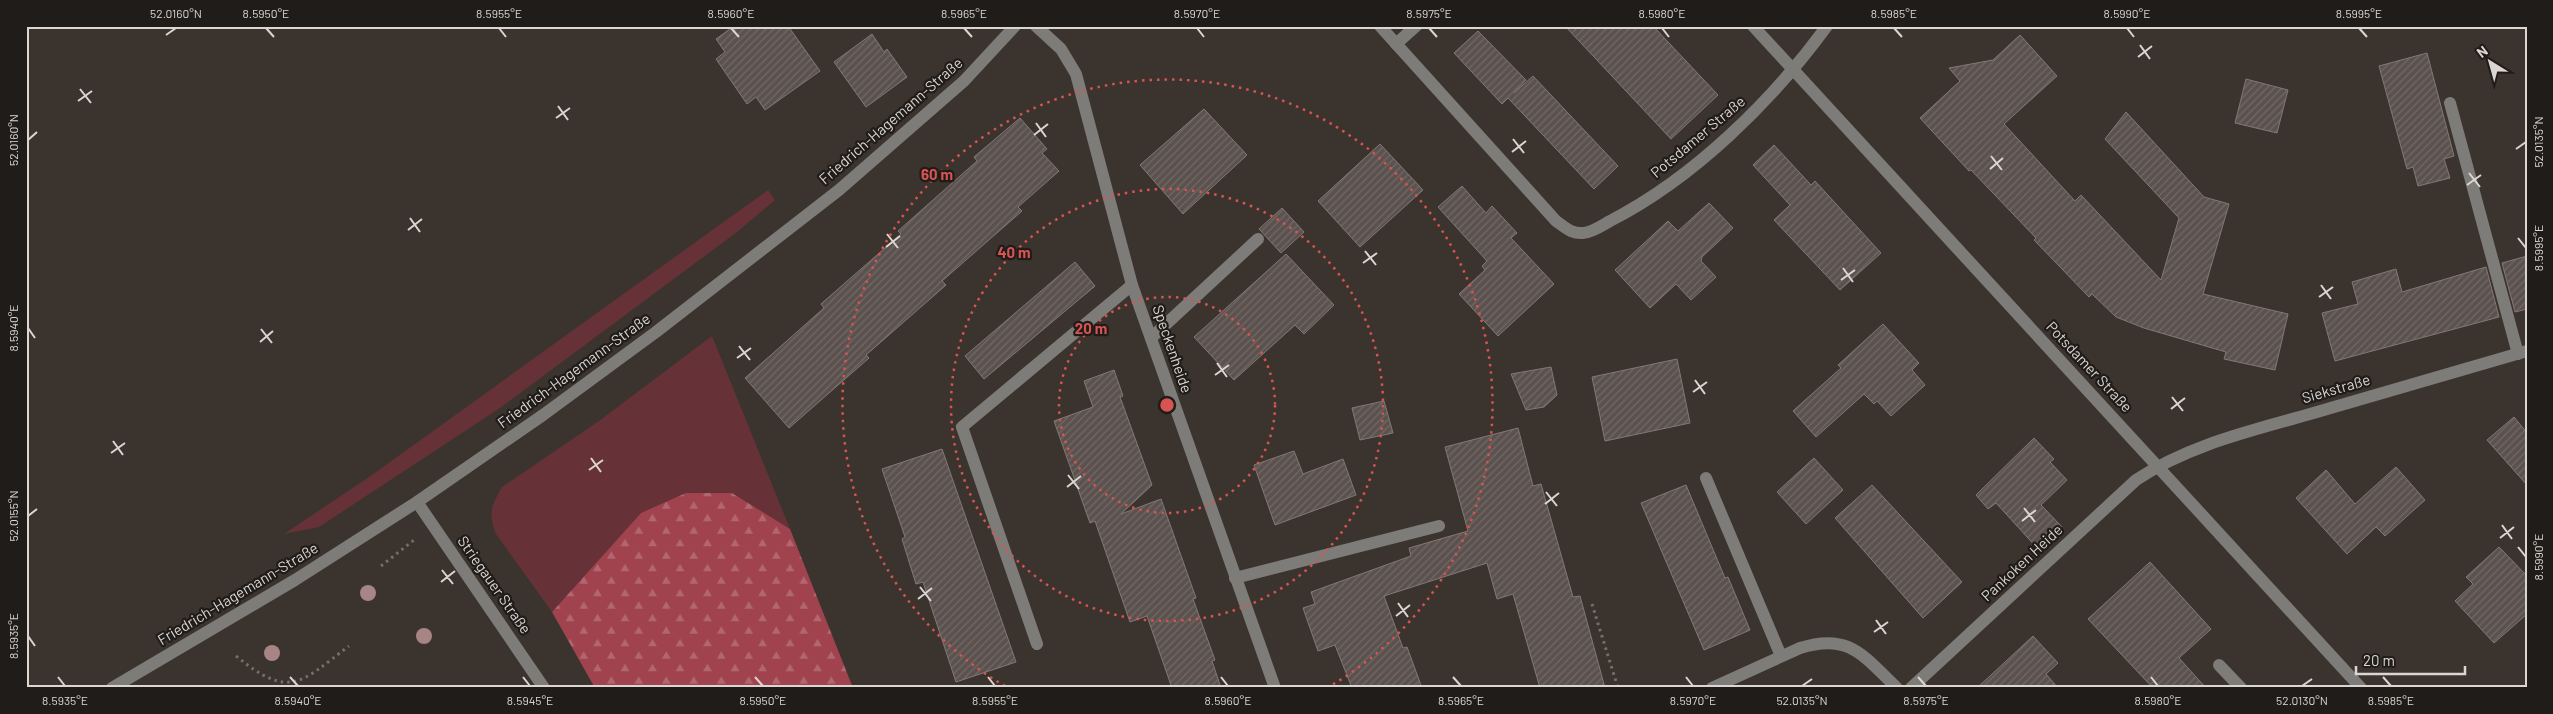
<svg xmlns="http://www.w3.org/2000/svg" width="2553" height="714" font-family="Barlow,sans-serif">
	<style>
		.grass { fill: #663237 }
		.forest { fill: url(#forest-firs) }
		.building { fill: url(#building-hatch); stroke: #837875 }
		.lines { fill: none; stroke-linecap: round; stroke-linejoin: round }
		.path { stroke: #756f69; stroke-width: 3; stroke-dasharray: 2.5 4; stroke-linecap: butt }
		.minor { stroke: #7e7c78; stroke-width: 12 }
		.tree { fill: #a68584 }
		.ticks { fill: none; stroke: #dbd6d2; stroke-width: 2 }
		.ring { fill: none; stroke: #d75452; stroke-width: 2.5; stroke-dasharray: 2.5 5 }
		.labels { text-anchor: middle; stroke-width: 4.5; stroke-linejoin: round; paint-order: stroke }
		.street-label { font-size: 15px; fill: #dbd6d2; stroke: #201c19 }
		.centre { fill: #d75452; stroke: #201c19; stroke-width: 2.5 }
		.ring-label { font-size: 15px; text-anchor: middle; font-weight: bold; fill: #d75452; stroke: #201c19; stroke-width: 4.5; stroke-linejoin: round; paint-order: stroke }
		.neatline { fill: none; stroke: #dbd6d2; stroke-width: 2 }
		.ticks-label { font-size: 12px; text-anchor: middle; fill: #dbd6d2 }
	</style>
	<defs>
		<pattern id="forest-firs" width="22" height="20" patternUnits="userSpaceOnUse" patternTransform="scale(1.25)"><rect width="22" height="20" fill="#a0434f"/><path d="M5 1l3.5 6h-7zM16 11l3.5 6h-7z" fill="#b16670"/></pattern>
		<pattern id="building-hatch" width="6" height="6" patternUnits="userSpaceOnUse" patternTransform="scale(1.25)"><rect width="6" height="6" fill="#5b514e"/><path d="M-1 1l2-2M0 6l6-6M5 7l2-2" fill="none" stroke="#726967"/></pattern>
	</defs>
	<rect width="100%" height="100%" fill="#3b342e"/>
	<!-- grass -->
	<g class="grass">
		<path d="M768 190 775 200 737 232 500 408 319 527 284 534 372 475Z"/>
		<path d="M712 336 790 529 732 493 641 513 552 612 496 534C488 512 491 507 502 487L599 421Z"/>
	</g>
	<!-- forest -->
	<path class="forest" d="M686 493H732L790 529 853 688H595L552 612 641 513Z"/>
	<!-- building -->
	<g class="building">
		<path d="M734 26H788L820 71 765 110 756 97 747 104 716 59 725 52 716 39Z"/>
		<path d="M1565 26H1653L1718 95 1671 139Z"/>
		<path d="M1478 31 1526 80 1514 93 1533 76 1618 166 1594 189 1508 98 1502 104 1454 53Z"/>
		<path d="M872 34 884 52 887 49 907 77 866 107 834 62Z"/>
		<path d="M2020 35 2057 76 2004 124 2075 201 2081 195 2161 280 2179 218 2105 139 2126 112 2204 197 2229 204 2203 294 2288 314 2275 370 2224 359 2226 352 2144 328 2116 317 2092 294 2089 297 2034 240 2036 238 1971 170 1969 171 1920 118 1960 81 1949 68 1993 60Z"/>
		<path d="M2427 53 2454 156 2444 159 2450 178 2418 186 2413 167 2407 169 2379 66Z"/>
		<path d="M2246 79 2288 90 2277 133 2235 123Z"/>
		<path d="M1204 109 1247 155 1183 214 1140 165Z"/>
		<path d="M1020 118 1047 149 1042 153 1059 171 1018 207 1022 211 942 281 946 285 866 355 869 358 789 428 745 378 824 308 821 304 901 234 898 231 977 161 974 157Z"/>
		<path d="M1380 144 1423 190 1360 247 1318 201Z"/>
		<path d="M1774 145 1811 185 1815 181 1881 253 1840 290 1774 220 1790 205 1753 165Z"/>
		<path d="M1462 186 1486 213 1492 206 1517 233 1511 238 1554 284 1498 336 1459 294 1485 270 1482 266 1487 261 1438 207Z"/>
		<path d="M1709 203 1733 228 1702 257 1701 261 1716 277 1691 300 1676 284 1650 308 1615 270 1668 221 1678 231Z"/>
		<path d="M1282 208 1304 232 1281 253 1259 229Z"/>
		<path d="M1286 254 1334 305 1304 334 1295 325 1234 380 1194 337Z"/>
		<path d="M2527 256V309L2515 312 2502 263Z"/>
		<path d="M1075 262 1095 286 984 379 965 356Z"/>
		<path d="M2486 267 2499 317 2335 361 2322 313 2358 304 2352 282 2396 269 2402 292Z"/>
		<path d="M1883 324 1919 363 1912 370 1925 385 1891 416 1877 401 1874 404 1864 394 1816 437 1793 411 1841 368 1838 365Z"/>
		<path d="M1677 359 1690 423 1605 441 1592 377Z"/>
		<path d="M1551 367 1557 395 1544 407 1526 410 1511 374Z"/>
		<path d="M1114 370 1123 396 1120 397 1152 485 1121 514 1161 499 1196 598 1193 599 1215 660 1212 661 1221 688H1172L1147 616 1130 622 1095 521 1090 523 1054 421 1093 407 1084 381Z"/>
		<path d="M1384 401 1393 433 1360 440 1352 408Z"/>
		<path d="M2514 417 2527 433V485L2487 440Z"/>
		<path d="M1518 428 1533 486 1541 484 1573 597 1580 596 1605 688H1540L1513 594 1497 599 1487 563 1384 596 1403 648 1407 647 1422 688H1352L1335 645 1318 651 1303 608 1315 604 1311 592 1411 556 1409 548 1468 531 1445 447Z"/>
		<path d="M2034 438 2054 459 2050 462 2067 480 2041 505 2062 527 2038 549 1996 503 1988 509 1976 495Z"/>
		<path d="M942 449 1016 662 956 682 923 582 916 584 902 539 905 537 882 469Z"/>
		<path d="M1294 451 1303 474 1343 459 1356 495 1275 525 1254 465Z"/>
		<path d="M1814 458 1843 490 1806 524 1777 492Z"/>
		<path d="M2396 467 2425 500 2385 536 2376 527 2347 554 2296 498 2326 470 2355 504Z"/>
		<path d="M1686 485 1725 578 1728 577 1750 630 1704 650 1641 503Z"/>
		<path d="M1872 485 1962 582 1923 618 1835 518Z"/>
		<path d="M2499 547 2527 576V614L2494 643 2455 601 2473 584 2466 577Z"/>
		<path d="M2150 562 2211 629 2179 658 2206 688H2153L2088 619Z"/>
		<path d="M2033 636 2058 663 2046 674 2058 688H1977Z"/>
	</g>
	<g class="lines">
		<!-- path -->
		<g class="path">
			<path d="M381 566 414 540"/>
			<path d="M1592 604 1618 688"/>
			<path d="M236 656C290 700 300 683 349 646"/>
		</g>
		<!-- minor -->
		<g class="minor">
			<path d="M1036 26 1061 49 1076 74 1132 285 1275 688"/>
			<path d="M1380 26 1556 221C1565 227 1571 234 1583 233 1591 233 1603 225 1610 221 1694 178 1772 101 1827 26"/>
			<path d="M1753 26 2361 688"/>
			<path d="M1396 44 1416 26"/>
			<path d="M2450 103 2518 354"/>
			<path d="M1151 338 1258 239"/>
			<path d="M1706 478 1781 656"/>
			<path d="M417 502 544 688"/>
			<path d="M1235 578 1439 526"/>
			<path d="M1037 644 962 427 1132 285"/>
			<path d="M2219 665 2241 688"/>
			<path d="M112 688 295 580 417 502 543 415 656 332 839 190 964 81 1015 26"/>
			<path d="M1712 688 1800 648C1850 632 1864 657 1897 688"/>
			<path d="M1911 688 2136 480C2188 445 2251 431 2310 414 2383 393 2455 372 2527 351"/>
		</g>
	</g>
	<!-- trees -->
	<g class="tree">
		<circle cx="368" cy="593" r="8"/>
		<circle cx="424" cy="636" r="8"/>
		<circle cx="272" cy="653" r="8"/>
	</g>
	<!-- ticks -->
	<path class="ticks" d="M266 28 274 37M499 28 506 37M731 28 739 37M964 28 972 37M1197 28 1204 37M1429 28 1437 37M1662 28 1669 37M1894 28 1902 37M2127 28 2134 37M2359 28 2367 37M166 35 176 28M2140 45 2150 59M2138 57 2152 46M80 89 91 103M78 101 92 91M558 106 568 120M556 118 570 108M1036 123 1046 137M1034 135 1048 124M1513 139 1524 153M28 140 37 132M2516 149 2526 142M1512 152 1526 141M1991 156 2002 170M1990 169 2003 158M2469 173 2480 187M2467 185 2481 175M410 218 420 232M408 230 422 219M887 234 898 248M2518 238 2526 248M886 247 900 236M1365 251 1376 265M1363 263 1377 253M1843 268 1853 282M1841 280 1855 270M2321 285 2331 299M2319 297 2333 287M28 328 35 338M261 329 272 343M260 342 273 331M739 346 750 360M737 358 751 348M1217 363 1227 377M1215 375 1229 365M1695 380 1705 394M1693 392 1707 382M2172 397 2183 411M2171 409 2185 398M113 441 123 455M111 453 125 443M591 458 601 472M589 470 603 460M1068 475 1079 489M1067 487 1081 476M1546 492 1557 506M1545 504 1559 493M2024 508 2035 522M28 516 37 509M2022 521 2036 510M2502 525 2512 539M2500 538 2514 527M2518 547 2526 557M442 570 453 584M441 582 455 571M920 587 931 601M918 599 932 588M1398 603 1408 617M1396 616 1410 605M1876 620 1886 634M1874 632 1888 622M28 636 35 646M58 677 65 686M290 677 298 686M523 677 530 686M755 677 763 686M988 677 995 686M1221 677 1228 686M1453 677 1461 686M1686 677 1693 686M1918 677 1926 686M2151 677 2158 686M2383 677 2391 686M1802 686 1812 679M2302 686 2312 679"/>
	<!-- distance rings -->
	<g class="ring">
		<circle cx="1167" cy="405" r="108"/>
		<circle cx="1167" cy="405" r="216"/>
		<path d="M1005 686A325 325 0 1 1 1330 686"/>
	</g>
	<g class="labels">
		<!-- street labels -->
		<g class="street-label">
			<text transform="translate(891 121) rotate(-41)" y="5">Friedrich-Hagemann-Straße</text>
			<text transform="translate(1698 137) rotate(-40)" y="5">Potsdamer Straße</text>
			<text transform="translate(1172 349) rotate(71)" y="5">Speckenheide</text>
			<text transform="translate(2089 367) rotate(47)" y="5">Potsdamer Straße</text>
			<text transform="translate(574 371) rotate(-36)" y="5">Friedrich-Hagemann-Straße</text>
			<text transform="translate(2336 389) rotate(-16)" y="5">Siekstraße</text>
			<text transform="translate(2022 563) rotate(-43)" y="5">Pankoken Heide</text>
			<text transform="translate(494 585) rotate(55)" y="5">Striegauer Straße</text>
			<text transform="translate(238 594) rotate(-31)" y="5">Friedrich-Hagemann-Straße</text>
		</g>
	</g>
	<circle cx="1167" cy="405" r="8" class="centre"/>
	<g class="ring-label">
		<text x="937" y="180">60 m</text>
		<text x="1014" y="258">40 m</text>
		<text x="1091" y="334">20 m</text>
	</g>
	<!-- border -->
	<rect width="2553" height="714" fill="none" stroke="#201c19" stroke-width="55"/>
	<!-- north arrow -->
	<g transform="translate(2490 62) rotate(323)" stroke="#201c19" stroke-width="4" paint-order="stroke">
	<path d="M0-4L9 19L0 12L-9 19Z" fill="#dbd6d2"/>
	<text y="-8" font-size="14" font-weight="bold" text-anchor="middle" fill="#dbd6d2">N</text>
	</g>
	<!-- scale -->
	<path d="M2356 666v8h109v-8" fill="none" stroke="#dbd6d2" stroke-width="2.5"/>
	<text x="2363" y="666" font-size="15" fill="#dbd6d2" stroke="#201c19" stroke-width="4" paint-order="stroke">20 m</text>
	<rect x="28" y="28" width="2498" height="658" class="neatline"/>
	<g class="ticks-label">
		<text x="176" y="18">52.0160°N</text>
		<text x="266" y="18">8.5950°E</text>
		<text x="499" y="18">8.5955°E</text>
		<text x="731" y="18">8.5960°E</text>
		<text x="964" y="18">8.5965°E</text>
		<text x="1197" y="18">8.5970°E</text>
		<text x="1429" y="18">8.5975°E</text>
		<text x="1662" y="18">8.5980°E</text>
		<text x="1894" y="18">8.5985°E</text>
		<text x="2127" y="18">8.5990°E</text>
		<text x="2359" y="18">8.5995°E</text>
		<text transform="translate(14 140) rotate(-90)" y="4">52.0160°N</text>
		<text transform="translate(2539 142) rotate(-90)" y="4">52.0135°N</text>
		<text transform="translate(2539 248) rotate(-90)" y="4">8.5995°E</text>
		<text transform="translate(14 328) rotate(-90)" y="4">8.5940°E</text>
		<text transform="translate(14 516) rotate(-90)" y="4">52.0155°N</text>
		<text transform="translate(2539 557) rotate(-90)" y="4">8.5990°E</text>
		<text transform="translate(14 636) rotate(-90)" y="4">8.5935°E</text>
		<text x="65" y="705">8.5935°E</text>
		<text x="298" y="705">8.5940°E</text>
		<text x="530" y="705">8.5945°E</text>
		<text x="763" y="705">8.5950°E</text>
		<text x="995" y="705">8.5955°E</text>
		<text x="1228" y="705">8.5960°E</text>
		<text x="1461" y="705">8.5965°E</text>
		<text x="1693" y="705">8.5970°E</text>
		<text x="1802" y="705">52.0135°N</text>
		<text x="1926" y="705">8.5975°E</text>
		<text x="2158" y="705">8.5980°E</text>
		<text x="2302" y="705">52.0130°N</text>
		<text x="2391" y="705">8.5985°E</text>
	</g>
</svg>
